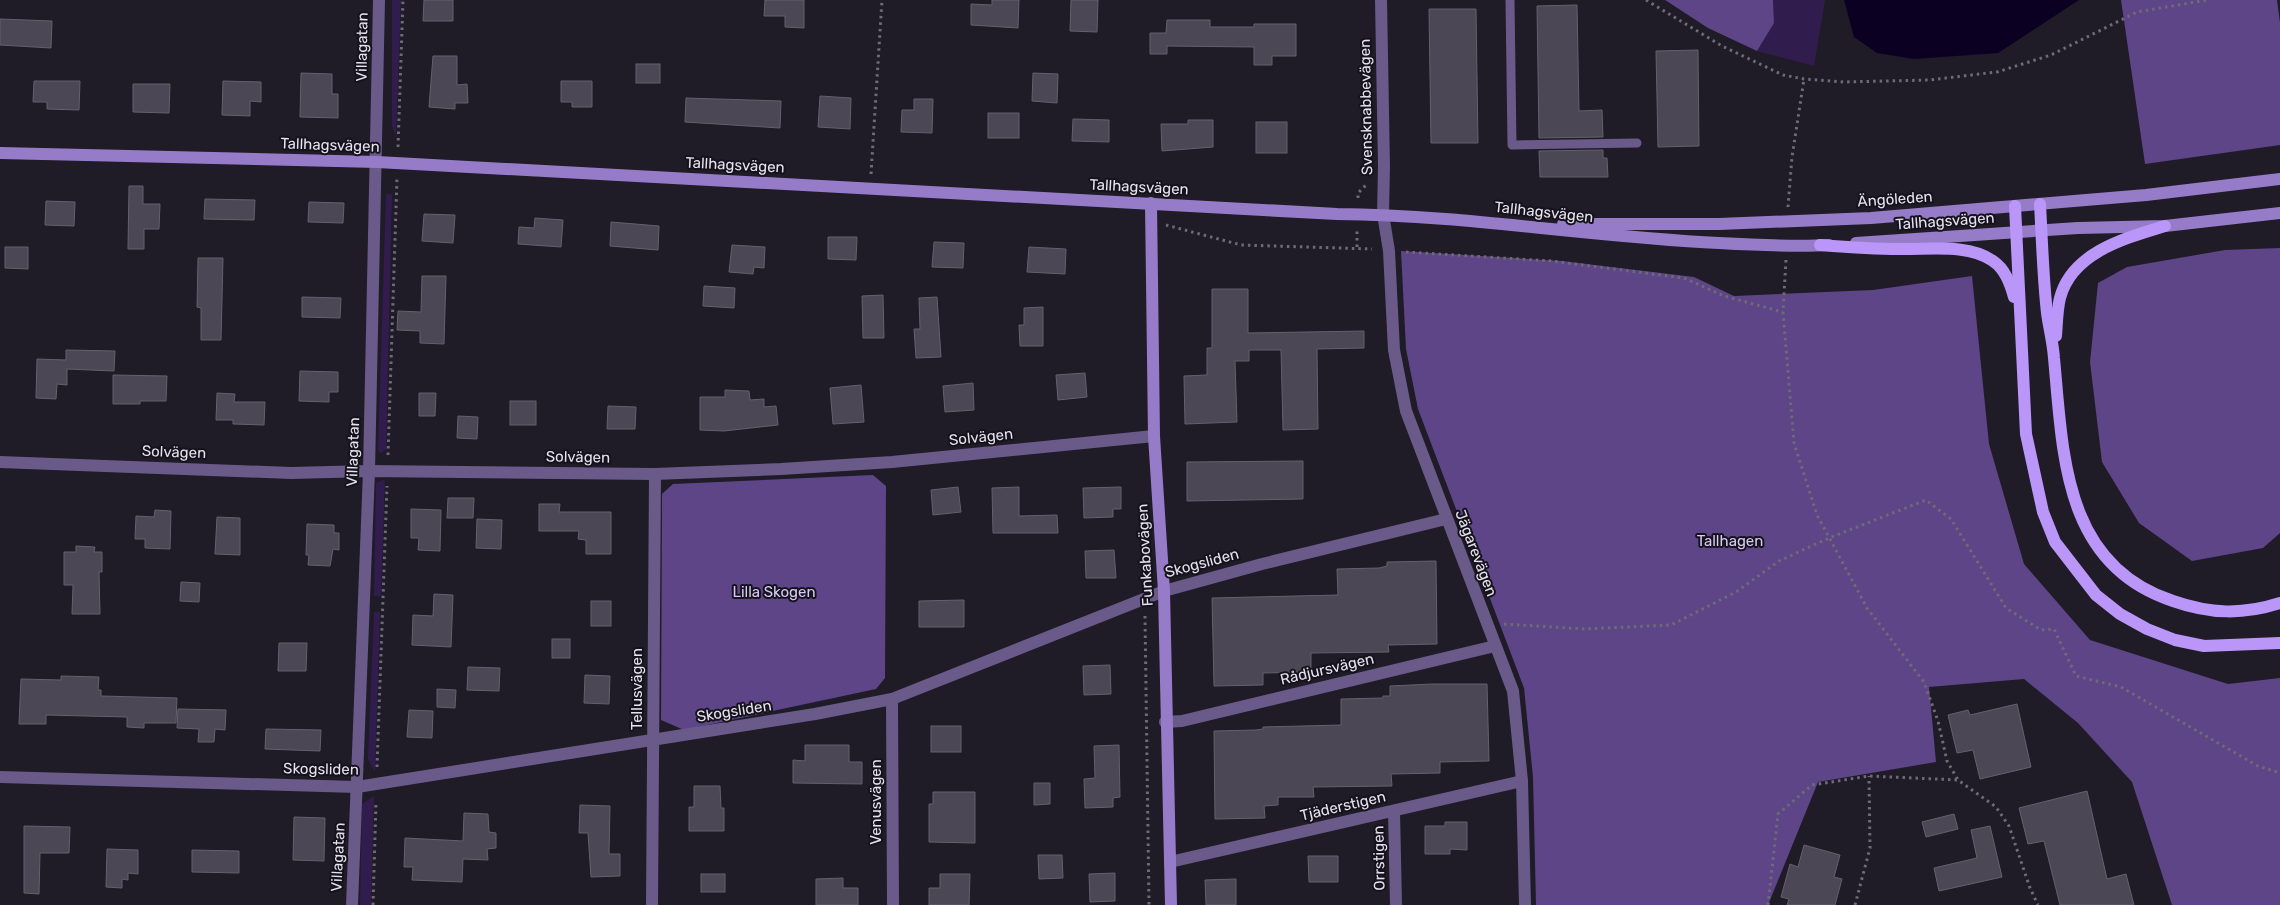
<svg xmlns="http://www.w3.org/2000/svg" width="2280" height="905" font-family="Rubik,sans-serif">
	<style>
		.green { fill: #301d4d }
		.forest { fill: #5d4587 }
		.water { fill: #0c0022 }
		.building { fill: #4c4755; stroke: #64606e }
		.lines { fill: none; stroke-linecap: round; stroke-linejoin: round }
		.path { stroke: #6f6b76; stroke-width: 3; stroke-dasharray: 2.5 4; stroke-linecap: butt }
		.lane { stroke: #6a5a89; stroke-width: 9 }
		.street { stroke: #6a5a89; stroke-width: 12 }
		.secondary { stroke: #967cc8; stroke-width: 12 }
		.primary { stroke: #b996f8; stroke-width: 12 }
		.labels { text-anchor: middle; stroke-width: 4; stroke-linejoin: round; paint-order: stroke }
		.street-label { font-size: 15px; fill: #e4e2ea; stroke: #16121d }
		.park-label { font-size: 15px; fill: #d7cbf3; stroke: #16121d }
	</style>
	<rect width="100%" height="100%" fill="#1f1b27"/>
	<!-- green -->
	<g class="green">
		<path d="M392 0H401L396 136 392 126Z"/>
		<path d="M1773 0H1825L1814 66 1757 51 1774 23Z"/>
		<path d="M386 194H392L386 450 380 453 378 450Z"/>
		<path d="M385 479 381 596H374L376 483Z"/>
		<path d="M374 612H380L375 772 368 759Z"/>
		<path d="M374 796 371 905H360L362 804Z"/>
	</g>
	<!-- forest -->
	<g class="forest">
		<path d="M1665 0H1773L1774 23 1757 51 1708 28Z"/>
		<path d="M2121 0H2277L2280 23V145L2145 164Z"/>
		<path d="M2280 248V533L2263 548 2192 561 2139 523 2102 462 2090 362 2098 283 2127 267 2225 250Z"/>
		<path d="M1401 251 1562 261 1694 277 1734 296 1873 290 1972 276 1989 444 2024 564 2090 640 2228 684 2280 678V905H2172L2132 782 2078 723 2024 679 1929 687 1936 762 1818 782 1768 905H1536L1533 777 1524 688 1418 409 1406 349Z"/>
		<path d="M873 475 886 486 885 678 876 689 684 730 661 720 662 494 673 484Z"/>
	</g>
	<!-- water -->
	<path class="water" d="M1844 0H2079L1998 53 1914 59 1877 53 1854 37Z"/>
	<!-- building -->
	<g class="building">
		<path d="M424 0H453V21H423Z"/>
		<path d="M765 0H804V28L785 27V16H764Z"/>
		<path d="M992 0H1019L1018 28 971 25V4L992 5Z"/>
		<path d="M1071 0H1098L1097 32 1070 31Z"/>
		<path d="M1577 5 1579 111 1602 110 1603 137 1539 138 1537 6Z"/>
		<path d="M1429 9H1476L1478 143H1431Z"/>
		<path d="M0 19 52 21 51 48 0 45Z"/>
		<path d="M1167 20H1210V27H1254V24H1296V56H1272V65H1254V47L1167 46V54H1150V33H1166Z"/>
		<path d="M1698 50 1699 146 1658 147 1656 51Z"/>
		<path d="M433 56H457V85L467 84 468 103H455V109L429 107Z"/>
		<rect x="636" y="64" width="24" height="19"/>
		<path d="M301 73 332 74V94H338V118L300 117Z"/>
		<path d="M1033 73 1058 74 1057 103 1032 101Z"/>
		<path d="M34 81H80L79 110 47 109V102H33Z"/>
		<path d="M223 81 261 82V102L250 101V116L222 115Z"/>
		<path d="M561 81H592V107H572V102H561Z"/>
		<path d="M133 84H170L169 113 133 112Z"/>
		<path d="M820 96 851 98 850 129 818 127Z"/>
		<path d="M686 98 781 101 780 128 685 122Z"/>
		<path d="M914 99H933L932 133 901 132 902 110H914Z"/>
		<rect x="988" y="113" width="31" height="25"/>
		<path d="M1073 119 1109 120V142L1072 141Z"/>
		<path d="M1188 120H1213V147L1162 151 1161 124H1188Z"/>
		<rect x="1256" y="122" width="31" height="31"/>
		<path d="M1603 150V158H1607L1608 177H1540L1539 151Z"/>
		<path d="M129 186H143V204H160L159 229H144V249H128Z"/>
		<path d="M205 199 255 200 254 220 204 219Z"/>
		<path d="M46 201 75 202 74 226 45 225Z"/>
		<path d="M309 202 344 203 343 223 308 222Z"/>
		<path d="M424 214 455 215 453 243 422 241Z"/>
		<path d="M535 218 563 220 561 247 518 244 519 227 534 228Z"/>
		<path d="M611 222 659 226 658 250 610 246Z"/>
		<path d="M828 237H857L856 260 828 259Z"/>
		<path d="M934 242 964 243 963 268 932 267Z"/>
		<path d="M732 245 765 247 764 268 754 267 753 274 729 272Z"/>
		<path d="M5 247H28V269L5 268Z"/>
		<path d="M1029 247 1066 249 1065 274 1027 272Z"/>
		<path d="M198 258H223L221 340H201V308L197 307Z"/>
		<path d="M422 276H446L444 344 420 343V331L397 330 398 311 421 312Z"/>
		<path d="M704 286 735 288 734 308 703 306Z"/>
		<path d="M1212 289H1248V333L1364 331V348L1317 349 1318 429 1283 430 1281 350H1249V361H1235L1237 422 1185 424 1184 376 1207 375V348H1212Z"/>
		<path d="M883 295 884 338H863L862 296Z"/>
		<path d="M302 297 341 298 340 318 302 317Z"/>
		<path d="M937 297 941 357 916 358 914 329H920L919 298Z"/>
		<path d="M1043 307V346H1020L1019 325H1024V308Z"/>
		<path d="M66 350 115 351 114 371 67 369V385L57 384 56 399 36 398 37 359 66 360Z"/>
		<path d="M300 371 338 372V392H329V402L299 401Z"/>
		<path d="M1085 373 1087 397 1058 400 1056 375Z"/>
		<path d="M113 375 167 376 166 401H140V404H113Z"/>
		<path d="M973 383 974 410 945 412 943 386Z"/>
		<path d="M861 385 864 422 833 424 830 388Z"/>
		<path d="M725 390 749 391 750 400 764 399V407L776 406 778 425 724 431 700 430V397H725Z"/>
		<path d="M217 393 235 394 234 402H265L264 425 233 424V420H216Z"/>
		<path d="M419 393H436L435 416H419Z"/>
		<rect x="510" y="401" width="26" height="24"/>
		<path d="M608 406 636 407 635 429H607Z"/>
		<path d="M458 416 478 417 477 439 457 438Z"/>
		<path d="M1303 461V499L1187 501V462Z"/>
		<path d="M958 487 961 512 933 515 931 490Z"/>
		<path d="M1019 487V516L1057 515 1058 533H993L992 488Z"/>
		<path d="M1121 487V509H1113V517L1084 518 1083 488Z"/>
		<path d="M448 498H474L473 518H447Z"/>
		<path d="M539 504H560L559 512H611V554H586V540L578 539 579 531H539Z"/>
		<path d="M411 509 441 510 440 551 418 550 419 538H411Z"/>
		<path d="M155 510 171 511 170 549 145 548V539H135L136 516 154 517Z"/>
		<path d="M217 517 240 518V555L215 554Z"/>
		<path d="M477 519 502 520 501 549 476 548Z"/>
		<path d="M307 524 334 525V533H339V550L333 549 330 566 308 565 309 555H306Z"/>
		<path d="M76 546 95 547 94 552H102V572H99L100 614H72L73 585H64V552H76Z"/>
		<path d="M1114 550 1116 578H1086L1085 551Z"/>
		<path d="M1436 561 1437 644 1388 645 1389 652 1311 653V672L1263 673V685L1214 686 1212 598 1338 595 1337 569 1379 568 1387 566V562Z"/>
		<path d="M181 582 200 583 199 602 180 601Z"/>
		<path d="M434 594 453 595 451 647 412 645 413 615 433 616Z"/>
		<path d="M964 600V627H919V601Z"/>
		<rect x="591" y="601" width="20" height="25"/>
		<rect x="552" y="639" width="18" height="19"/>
		<path d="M279 643H307L306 671H278Z"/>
		<path d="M1110 665 1111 694 1084 695 1083 666Z"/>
		<path d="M468 667 500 668 499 691 467 690Z"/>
		<path d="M585 675 610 676 609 704 584 703Z"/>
		<path d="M61 676 99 677 98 690H101V696L177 698 176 723H144V728L127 727V717L46 715V724H19L21 679 61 680Z"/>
		<path d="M1432 684H1487L1489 761 1440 762V773L1391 774 1392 786 1313 787 1314 797H1278V805L1264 806 1265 818 1215 819 1214 731 1256 730 1263 729V727L1341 725V699L1383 698V696H1390V686Z"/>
		<path d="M437 689 456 690 455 708 437 707Z"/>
		<path d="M2017 704 2031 767 1980 779 1973 750 1957 753 1948 715 1968 710 1970 715Z"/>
		<path d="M178 709 226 710 225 730 215 729 214 742H198L199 729 177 728Z"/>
		<path d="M409 710 433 711 432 738 407 737Z"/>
		<rect x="931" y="726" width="30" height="26"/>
		<path d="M266 729 321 730 320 751 265 749Z"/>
		<path d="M805 745H849V762H862V784L793 783V760L805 761Z"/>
		<path d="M1119 745 1120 797 1113 798V807L1085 808 1084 779 1095 778 1094 746Z"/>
		<path d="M1034 783H1050V804L1034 805Z"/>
		<path d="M694 786H720L721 808H724V831H689V807H694Z"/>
		<path d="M2087 791 2107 879 2126 874 2134 905H2060L2044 841 2028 844 2019 808Z"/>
		<path d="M933 792H975V843L929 842V804H933Z"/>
		<path d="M580 805 610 806 609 854H620V876L591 877 588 833H579Z"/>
		<path d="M464 813 488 814 489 832 496 833V848L487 849 488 860 463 859 462 882 412 880 413 867H404L405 838 463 841Z"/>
		<path d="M1954 814 1958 829 1926 837 1922 822Z"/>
		<path d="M294 817 325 818 324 861 293 860Z"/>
		<path d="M1445 822H1467V850L1450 849V854H1425V826H1445Z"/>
		<path d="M24 826 70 827 69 853H40L39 894 24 893Z"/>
		<path d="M1990 826 2002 877 1939 891 1934 868 1977 858 1971 830Z"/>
		<path d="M1804 845 1840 855 1834 877 1842 879 1835 905H1787L1789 899 1781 897 1790 864 1798 867Z"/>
		<path d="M107 849 138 850V874L128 873V880L122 879V888L106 887Z"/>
		<path d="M192 850 239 851V873L192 872Z"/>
		<path d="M1038 855H1062L1063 878 1039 879Z"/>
		<path d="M1308 856H1338V882H1309Z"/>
		<path d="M1115 873V901L1090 902 1089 874Z"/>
		<rect x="701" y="874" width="24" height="18"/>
		<path d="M940 874H970L969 905H929V888H940Z"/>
		<path d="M843 878V888H858V905H816V879Z"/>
		<path d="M1236 879V905H1206L1205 880Z"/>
	</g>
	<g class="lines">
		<!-- path -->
		<g class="path">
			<path d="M1646 0 1722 46 1783 75 1804 79 1844 82 1929 80 1997 72 2051 55 2137 12 2207 0"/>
			<path d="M398 147 403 0"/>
			<path d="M871 174 882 0"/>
			<path d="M1358 198V193L1366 185"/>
			<path d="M1788 207 1792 157 1804 79"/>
			<path d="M1166 225 1241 245 1372 249"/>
			<path d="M1357 247V230"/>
			<path d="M1406 252 1551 261 1684 278 1724 296 1783 312"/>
			<path d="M1786 260 1783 312 1794 443 1817 515 1867 608 1924 682 1938 721 1947 761 1958 780 1996 807 2009 826 2030 888 2038 905"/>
			<path d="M388 455 397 178"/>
			<path d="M1144 566V582"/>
			<path d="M1145 616 1149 905"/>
			<path d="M1504 624 1584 629 1671 625 1736 592 1779 561 1829 538 1926 500 1951 519 2006 608 2041 630 2054 629 2076 676 2121 687 2258 766 2280 773"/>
			<path d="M377 767 387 486"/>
			<path d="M373 905 376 801"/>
			<path d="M1768 905 1778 814 1812 785 1869 776 1958 780"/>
			<path d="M1855 905 1870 848 1869 776"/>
		</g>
		<!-- lane -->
		<path class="lane" d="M1510 0 1512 145 1637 143"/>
		<!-- street -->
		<g class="street">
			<path d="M1381 0 1384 166 1383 214 1389 251 1394 350 1406 411 1513 691 1522 781 1525 905"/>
			<path d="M0 462 291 473 369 471 655 474 781 469 892 462 1154 436"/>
			<path d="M892 699 893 905"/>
			<path d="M1165 722 1182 721 1495 646"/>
			<path d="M0 777 357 787 815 714 892 699 1164 591 1262 564 1446 519"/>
			<path d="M1394 811 1396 905"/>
			<path d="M1170 862 1522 781"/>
			<path d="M352 905 369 471 379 0"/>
			<path d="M652 905 655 474"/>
		</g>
		<!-- secondary -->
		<g class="secondary">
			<path d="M0 153 377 162 1337 214C1465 215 1591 237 1719 243 1755 245 1792 247 1829 245"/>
			<path d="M1151 203 1154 436 1164 591 1171 905"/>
			<path d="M1563 224H1719L1871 218 2146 195 2280 179"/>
			<path d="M1856 243 2078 228 2165 226 2280 213"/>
		</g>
		<!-- primary -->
		<g class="primary">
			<path d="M2040 204C2042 240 2043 277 2047 313 2049 328 2053 343 2054 358 2063 454 2063 565 2173 601 2210 614 2243 615 2280 603"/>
			<path d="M2015 206 2026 434 2043 512 2055 542 2096 595 2120 614 2147 629 2175 640 2204 646 2280 643"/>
			<path d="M1820 245C1846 247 1872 249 1898 249 1927 250 1968 243 1993 261 2005 269 2010 283 2014 297"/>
			<path d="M2056 336C2057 324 2057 310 2060 298 2072 252 2126 238 2165 226"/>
		</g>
	</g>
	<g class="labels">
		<!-- street labels -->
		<g class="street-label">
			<text transform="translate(362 47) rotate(-89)" y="5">Villagatan</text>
			<text transform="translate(1366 107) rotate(-91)" y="5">Svensknabbevägen</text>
			<text transform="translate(330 145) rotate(2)" y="5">Tallhagsvägen</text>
			<text transform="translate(735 165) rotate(3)" y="5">Tallhagsvägen</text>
			<text transform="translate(1139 187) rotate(3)" y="5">Tallhagsvägen</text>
			<text transform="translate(1895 199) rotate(-4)" y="5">Ängöleden</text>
			<text transform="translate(1544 212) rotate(6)" y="5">Tallhagsvägen</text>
			<text transform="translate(1945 221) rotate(-4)" y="5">Tallhagsvägen</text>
			<text transform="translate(981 437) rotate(-6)" y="5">Solvägen</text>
			<text transform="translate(174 452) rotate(2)" y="5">Solvägen</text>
			<text transform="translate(353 452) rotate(-88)" y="5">Villagatan</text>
			<text transform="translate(578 457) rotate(1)" y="5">Solvägen</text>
			<text transform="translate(1476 553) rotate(69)" y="5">Jägarevägen</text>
			<text transform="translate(1145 555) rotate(-93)" y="5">Funkabovägen</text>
			<text transform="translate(1202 563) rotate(-15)" y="5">Skogsliden</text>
			<text transform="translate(1327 669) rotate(-13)" y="5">Rådjursvägen</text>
			<text transform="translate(637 689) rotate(-90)" y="5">Tellusvägen</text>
			<text transform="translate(734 711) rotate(-9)" y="5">Skogsliden</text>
			<text transform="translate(321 769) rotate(1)" y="5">Skogsliden</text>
			<text transform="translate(876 802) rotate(-90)" y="5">Venusvägen</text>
			<text transform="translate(1343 806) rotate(-13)" y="5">Tjäderstigen</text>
			<text transform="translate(338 857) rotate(-87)" y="5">Villagatan</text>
			<text transform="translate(1379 858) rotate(-91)" y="5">Orrstigen</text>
		</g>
		<!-- park labels -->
		<g class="park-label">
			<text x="1730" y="546">Tallhagen</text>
			<text x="774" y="597">Lilla Skogen</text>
		</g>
	</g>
</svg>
